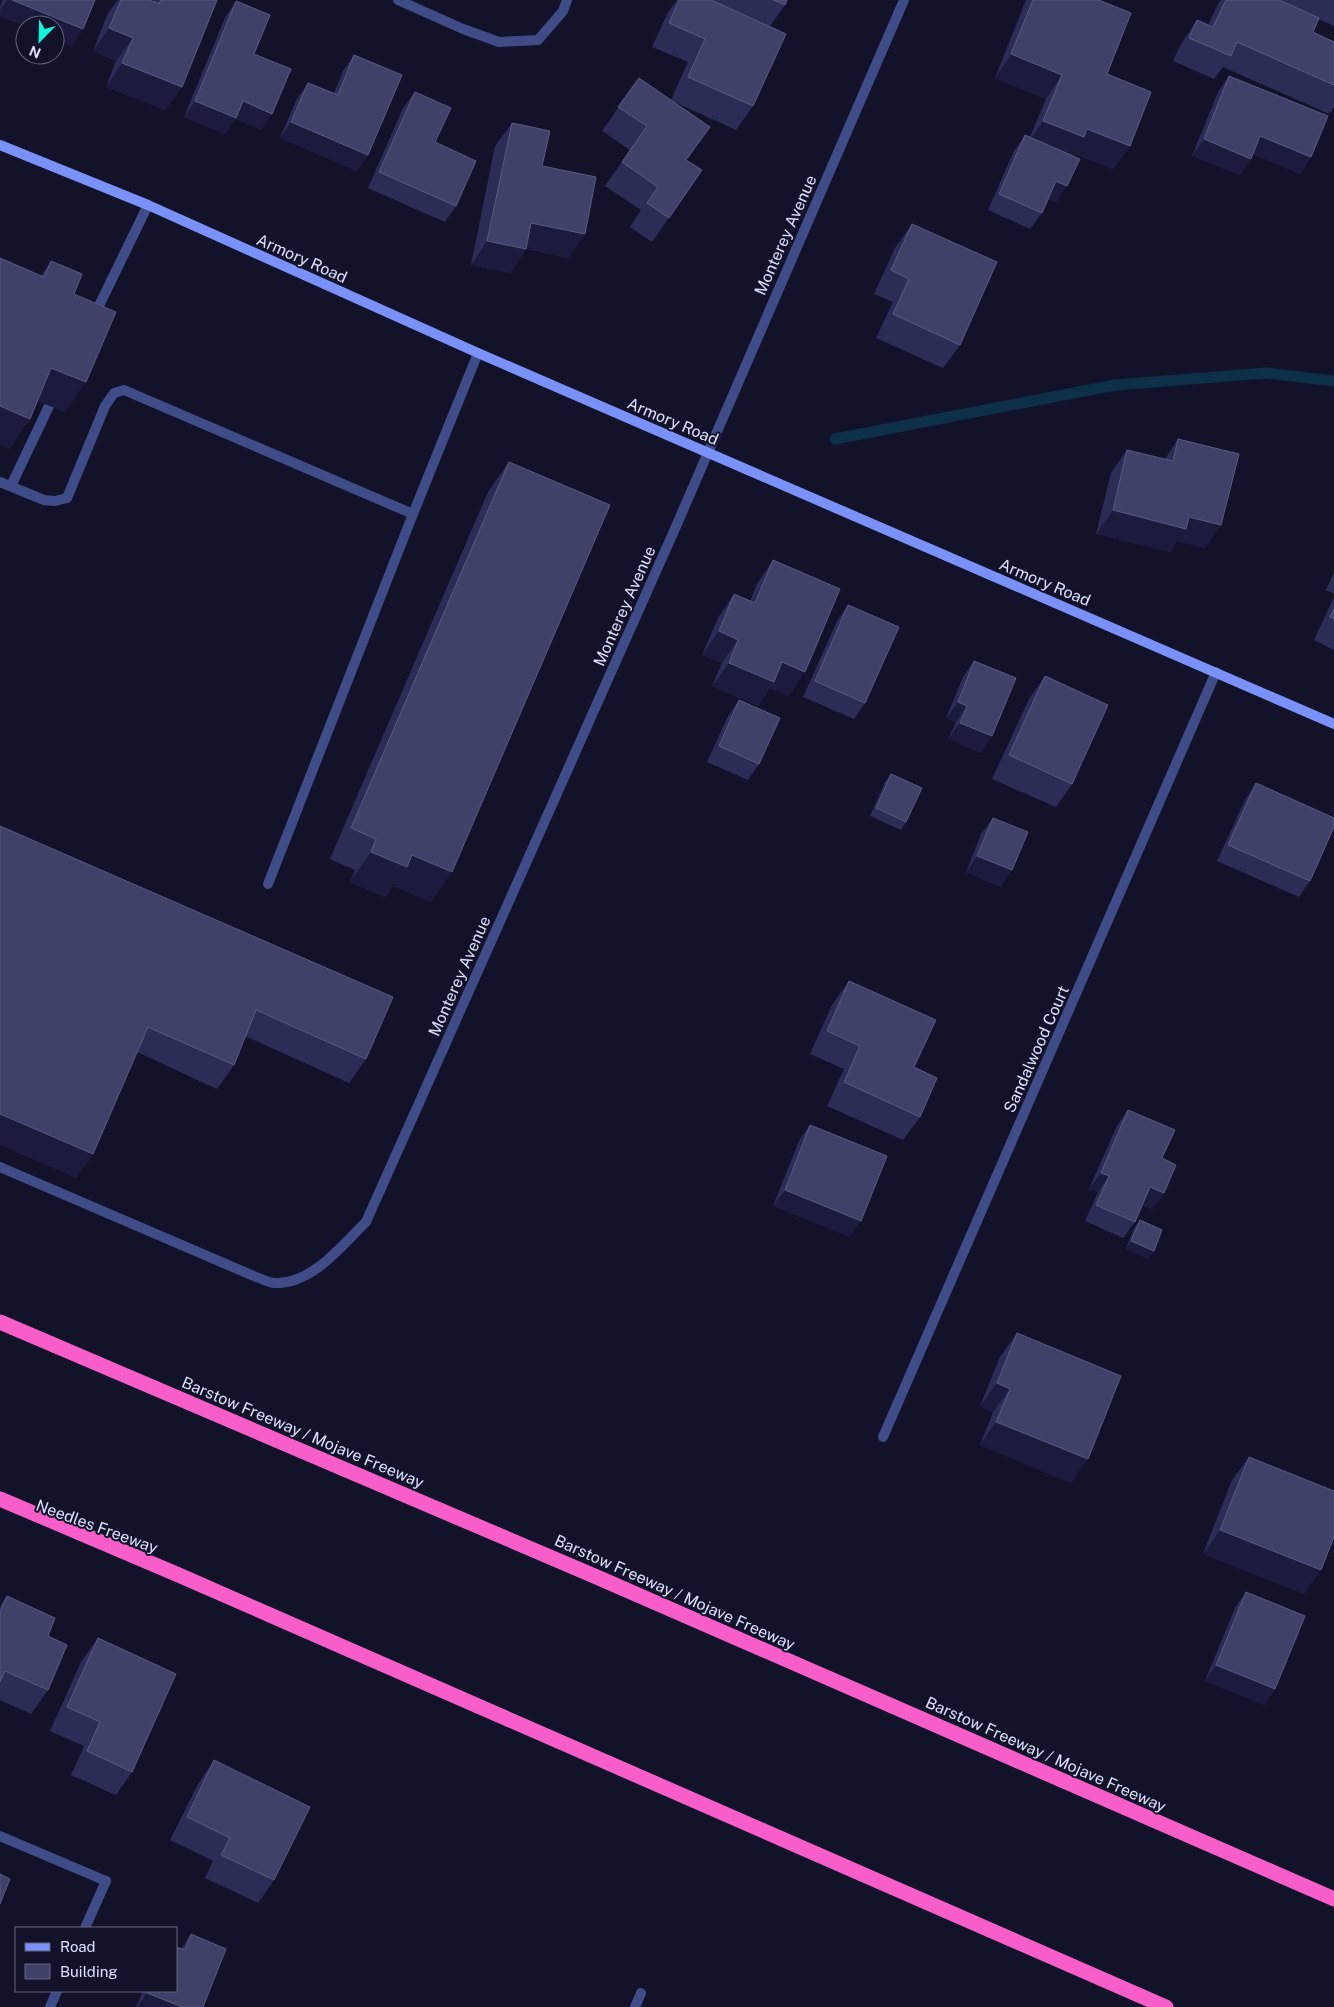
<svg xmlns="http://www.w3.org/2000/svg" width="1334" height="2007" font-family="'Public Sans',sans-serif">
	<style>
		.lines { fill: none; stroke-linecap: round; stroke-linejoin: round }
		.stream { stroke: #0e2f48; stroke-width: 11 }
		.lane { stroke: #404c87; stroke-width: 10 }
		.street { stroke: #404c87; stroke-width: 10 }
		.secondary { stroke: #7991f9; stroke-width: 10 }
		.highway { stroke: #f85ec9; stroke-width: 15 }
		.wall { fill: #2c2d57 }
		.shaded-wall { fill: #1a1b3d }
		.building { fill: #3f4168; stroke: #585a80 }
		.labels { text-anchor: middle; stroke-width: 4; stroke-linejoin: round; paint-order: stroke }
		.street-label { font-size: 16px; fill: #dde0fd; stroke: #12132a }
	</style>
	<rect width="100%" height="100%" fill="#12132a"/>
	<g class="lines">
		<!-- stream -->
		<path class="stream" d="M835 439 1115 385 1266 373 1334 381"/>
		<!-- lane -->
		<g class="lane">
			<path d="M94 316 148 205"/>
			<path d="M0 482 44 500 55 501 67 498 105 406 114 393 124 390 413 514 268 884"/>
			<path d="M11 486 49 406"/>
			<path d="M413 514 478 353"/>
			<path d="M0 1167 256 1277C263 1279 271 1284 278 1283 314 1282 342 1245 366 1222"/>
			<path d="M85 1928 106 1881"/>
			<path d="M50 2007 57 1991"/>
		</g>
		<!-- street -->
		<g class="street">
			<path d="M398 0 463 29 499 42 538 40 563 11 567 0"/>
			<path d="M366 1222 674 531 904 0"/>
			<path d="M883 1437 1216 672"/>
			<path d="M0 1836 106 1881"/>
			<path d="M635 2007 641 1993"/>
		</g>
		<!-- secondary -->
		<path class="secondary" d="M0 145 148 205 478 353 1334 724"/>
		<!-- highway -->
		<g class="highway">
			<path d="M0 1322 599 1578 1334 1899"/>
			<path d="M0 1499 181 1576 1166 2007"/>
		</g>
	</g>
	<!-- wall -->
	<g class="wall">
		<path d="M3 0H95L72 46 25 25V26L0 16V7Z"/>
		<path d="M118 0H150L154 1V0H217L182 87 165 110 106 87 116 61 93 51 108 13Z"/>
		<path d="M677 0H787L785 5 770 26 753 106 736 130 672 101 686 160 702 170 652 242 630 227 641 210 605 186 630 150 602 131 639 78 671 100 688 62 652 47 668 12Z"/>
		<path d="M1026 0H1099L1107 74 1130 146 1113 169 1072 153 1056 202 1048 199 1042 213 1030 229 988 210 1014 151 1025 135 1030 137 1046 99 995 78Z"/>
		<path d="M1221 0H1334V26L1318 19 1313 32 1334 42V107L1329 114 1223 67 1214 79 1173 61 1181 44 1197 20 1208 25 1218 4Z"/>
		<path d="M236 1 254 54 272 114 261 130 235 119 225 134 184 117 225 18Z"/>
		<path d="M354 55 368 155 357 171 280 138 297 99 308 83 334 93 343 71Z"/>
		<path d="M1229 76 1311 157 1300 174 1253 154 1240 175 1192 156 1218 92Z"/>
		<path d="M415 92 435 142 456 206 445 222 368 188 403 108Z"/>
		<path d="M512 123 542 166 585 234 568 258 526 249 510 273 471 265 495 146Z"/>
		<path d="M912 224 960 345 943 368 876 338 893 302 874 294 895 248Z"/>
		<path d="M51 261 74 294 65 412 38 401 30 419 9 449 41 276Z"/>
		<path d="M1178 439 1221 525 1205 548 1177 541 1170 552 1096 534 1111 473 1127 450 1165 459Z"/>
		<path d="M509 462 431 902 393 886 385 897 350 882 355 870 330 859 488 492Z"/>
		<path d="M773 560 789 696 770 688 758 706 712 686 722 663 702 655 718 618 734 594 750 601 757 584Z"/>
		<path d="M1334 572V594L1326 590Z"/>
		<path d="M1334 597V650L1314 640Z"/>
		<path d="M848 605 865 703 854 719 803 697 837 621Z"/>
		<path d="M974 661 981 753 948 739 956 722 946 718 963 677Z"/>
		<path d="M1045 676 1072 784 1056 807 992 779 1029 699Z"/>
		<path d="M739 700 759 764 748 780 707 762 728 716Z"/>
		<path d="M891 774 906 822 901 830 870 816 885 782Z"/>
		<path d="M1256 783 1310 881 1299 897 1217 861 1245 800Z"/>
		<path d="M993 818 1001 887 966 872 981 834Z"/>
		<path d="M0 826 366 1059 349 1083 245 1036 234 1065 217 1089 137 1052 93 1154 76 1178Z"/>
		<path d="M849 981 914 1067 920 1117 903 1140 827 1106 844 1069 810 1054 832 1005Z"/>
		<path d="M1128 1110 1162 1158 1164 1193 1152 1209 1142 1205 1135 1222 1123 1238 1085 1221 1098 1192 1089 1189 1117 1126Z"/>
		<path d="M810 1125 850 1237 773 1206 799 1141Z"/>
		<path d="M1140 1220 1148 1259 1126 1249 1134 1228Z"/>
		<path d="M1017 1333 1071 1483 980 1445 993 1412 980 1406 1000 1357Z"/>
		<path d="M1249 1457 1304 1594 1203 1554 1232 1480Z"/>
		<path d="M1246 1592 1275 1689 1264 1705 1205 1681 1235 1608Z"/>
		<path d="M7 1596 48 1636V1690L31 1714 0 1700V1606Z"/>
		<path d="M98 1638 132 1772 116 1795 71 1775 84 1746 50 1731 81 1662Z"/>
		<path d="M214 1760 274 1880 258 1903 205 1878 213 1861 170 1840 198 1784Z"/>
		<path d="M191 1934 203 2007H136L143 1991H176L181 1949Z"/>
	</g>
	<!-- shaded-wall -->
	<g class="shaded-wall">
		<path d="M7 0H12L83 29 72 46 55 39V25H25V26L0 16V10Z"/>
		<path d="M109 28 133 38 116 61 93 51Z"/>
		<path d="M1011 54 1062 75 1046 99 995 78Z"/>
		<path d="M122 63 182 87 165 110 106 87Z"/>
		<path d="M195 101H243L272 114 261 130 235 119 225 134 184 117Z"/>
		<path d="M1043 121 1087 129 1130 146 1113 169 1072 153 1067 161 1027 144Z"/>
		<path d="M291 122 368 155 357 171 280 138Z"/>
		<path d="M1260 136 1311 157 1300 174 1249 152Z"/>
		<path d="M1204 139 1251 159 1240 175 1192 156Z"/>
		<path d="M1056 181 1067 186 1056 202 1045 197Z"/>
		<path d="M531 223 585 234 568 258 526 249 510 273 471 265 487 241Z"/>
		<path d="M51 368 86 382 65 412 30 398Z"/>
		<path d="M0 406 30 419 9 449 0 445Z"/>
		<path d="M1113 510 1189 517 1221 525 1205 548 1177 541 1170 552 1096 534Z"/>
		<path d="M719 631 738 640 722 663 702 655Z"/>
		<path d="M782 662 805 672 789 696 770 688 758 706 712 686 729 663Z"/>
		<path d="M958 702 967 706 956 722 946 718Z"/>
		<path d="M960 723 992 736 981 753 948 739Z"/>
		<path d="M371 852 412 855 452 872 431 902 393 886 385 897 350 882Z"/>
		<path d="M977 856 1012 870 1001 887 966 872Z"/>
		<path d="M0 1114 93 1154 76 1178 0 1145Z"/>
		<path d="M1101 1173 1109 1176 1098 1192 1089 1189Z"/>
		<path d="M1150 1187 1164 1193 1152 1209 1139 1203Z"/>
		<path d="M785 1190 861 1221 850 1237 773 1206Z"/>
		<path d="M1131 1241 1154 1251 1148 1259 1126 1249Z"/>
		<path d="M997 1383 1010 1389 993 1412 980 1406Z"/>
		<path d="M996 1422 1088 1459 1071 1483 980 1445Z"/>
		<path d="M1220 1530 1321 1570 1304 1594 1203 1554Z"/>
		<path d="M1216 1665 1275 1689 1264 1705 1205 1681Z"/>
		<path d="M147 1993 182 2007H137Z"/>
	</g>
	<!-- building -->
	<g class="building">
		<path d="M12 0H95L83 29Z"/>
		<path d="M121 0H150L159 4 161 0H217L182 87 122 63 133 38 109 28Z"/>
		<path d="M679 0H711L786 34 753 106 688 77 705 39 669 23Z"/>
		<path d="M773 0H787L785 5Z"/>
		<path d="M1033 0H1099L1131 13 1107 74 1151 92 1130 146 1087 129 1084 137 1043 121 1062 75 1011 54Z"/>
		<path d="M1226 0H1279L1319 18 1313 32 1334 42V85L1237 42 1231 56 1189 38 1197 20 1213 27Z"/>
		<path d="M236 1 270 15 254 54 291 69 272 114 243 101 236 118 195 101Z"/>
		<path d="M354 55 402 75 368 155 291 122 308 83 338 95Z"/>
		<path d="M1229 76 1328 116 1311 157 1260 136 1251 159 1204 139Z"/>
		<path d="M639 78 710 127 686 160 702 170 669 218 647 203 658 187 622 162 647 126 618 107Z"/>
		<path d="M415 92 451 108 435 142 476 161 456 206 379 172Z"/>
		<path d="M512 123 550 131 542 166 596 177 585 234 531 223 526 249 487 241Z"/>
		<path d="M1025 135 1080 159 1067 186 1056 181 1042 213 999 194Z"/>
		<path d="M912 224 997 262 960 345 893 314 909 279 891 270Z"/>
		<path d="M0 258 44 277 51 261 82 274 74 294 116 312 86 382 51 368 30 419 0 406Z"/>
		<path d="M1178 439 1239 454 1221 525 1189 517 1186 529 1113 510 1127 450 1173 461Z"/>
		<path d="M509 462 610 505 452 872 412 855 407 867 371 852 376 839 351 828Z"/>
		<path d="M773 560 840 589 805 672 782 662 774 682 729 663 738 640 719 631 734 594 755 603Z"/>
		<path d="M848 605 899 627 865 703 815 681Z"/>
		<path d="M1334 609V619L1330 617Z"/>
		<path d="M974 661 1016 678 992 736 960 723 967 706 958 702Z"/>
		<path d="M1045 676 1108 705 1072 784 1009 755Z"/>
		<path d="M739 700 780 718 759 764 719 746Z"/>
		<path d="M891 774 922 788 906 822 876 808Z"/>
		<path d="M1256 783 1334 818V827L1310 881 1228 845Z"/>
		<path d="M993 818 1028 832 1012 870 977 856Z"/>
		<path d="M0 826 393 997 366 1059 256 1010 234 1065 148 1027 93 1154 0 1114Z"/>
		<path d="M849 981 936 1020 914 1067 937 1078 920 1117 844 1082 860 1046 827 1031Z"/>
		<path d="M1128 1110 1175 1130 1162 1158 1176 1165 1164 1193 1150 1187 1135 1222 1096 1205 1109 1176 1101 1173Z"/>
		<path d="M810 1125 887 1156 861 1221 785 1190Z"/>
		<path d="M1140 1220 1162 1230 1154 1251 1131 1241Z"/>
		<path d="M1017 1333 1121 1376 1088 1459 996 1422 1010 1389 997 1383Z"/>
		<path d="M1249 1457 1334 1491V1537L1321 1570 1220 1530Z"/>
		<path d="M1246 1592 1305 1616 1275 1689 1216 1665Z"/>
		<path d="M7 1596 55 1618 48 1636 67 1645 48 1690 5 1671 0 1682V1612Z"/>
		<path d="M98 1638 176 1674 132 1772 87 1751 100 1722 67 1707Z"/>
		<path d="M214 1760 310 1807 274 1880 221 1855 230 1838 187 1817Z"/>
		<path d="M0 1874 10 1879 0 1904Z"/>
		<path d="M191 1934 226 1949 203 2007H182L147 1993 148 1991H176V1947L185 1950Z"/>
	</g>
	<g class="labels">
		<!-- street labels -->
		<g class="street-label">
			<text transform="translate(785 235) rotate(-66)" y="6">Monterey Avenue</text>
			<text transform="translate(302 258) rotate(24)" y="6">Armory Road</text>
			<text transform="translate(673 421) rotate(23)" y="6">Armory Road</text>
			<text transform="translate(1045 582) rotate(23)" y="6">Armory Road</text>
			<text transform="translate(624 606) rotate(-66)" y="6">Monterey Avenue</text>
			<text transform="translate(459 976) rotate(-66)" y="6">Monterey Avenue</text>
			<text transform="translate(1036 1049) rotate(-66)" y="6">Sandalwood Court</text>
			<text transform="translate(303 1432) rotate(23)" y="6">Barstow Freeway / Mojave Freeway</text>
			<text transform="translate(97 1526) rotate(20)" y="6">Needles Freeway</text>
			<text transform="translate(675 1592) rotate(24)" y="6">Barstow Freeway / Mojave Freeway</text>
			<text transform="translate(1046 1754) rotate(24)" y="6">Barstow Freeway / Mojave Freeway</text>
		</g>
	</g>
	<!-- legend -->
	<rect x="15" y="1927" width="162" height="65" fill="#12132a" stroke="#63657e"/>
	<rect x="25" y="1943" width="25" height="8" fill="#7991f9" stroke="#63657e"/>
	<text x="60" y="1952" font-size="15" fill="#dde0fd">Road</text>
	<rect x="25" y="1964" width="25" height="15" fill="#3f4168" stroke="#63657e"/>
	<text x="60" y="1977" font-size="15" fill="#dde0fd">Building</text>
	<!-- north arrow -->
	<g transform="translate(40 40) rotate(203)"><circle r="24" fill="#12132a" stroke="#63657e"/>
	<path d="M0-4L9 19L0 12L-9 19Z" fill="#12f4da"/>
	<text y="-8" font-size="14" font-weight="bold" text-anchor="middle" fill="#dde0fd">N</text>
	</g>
</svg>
